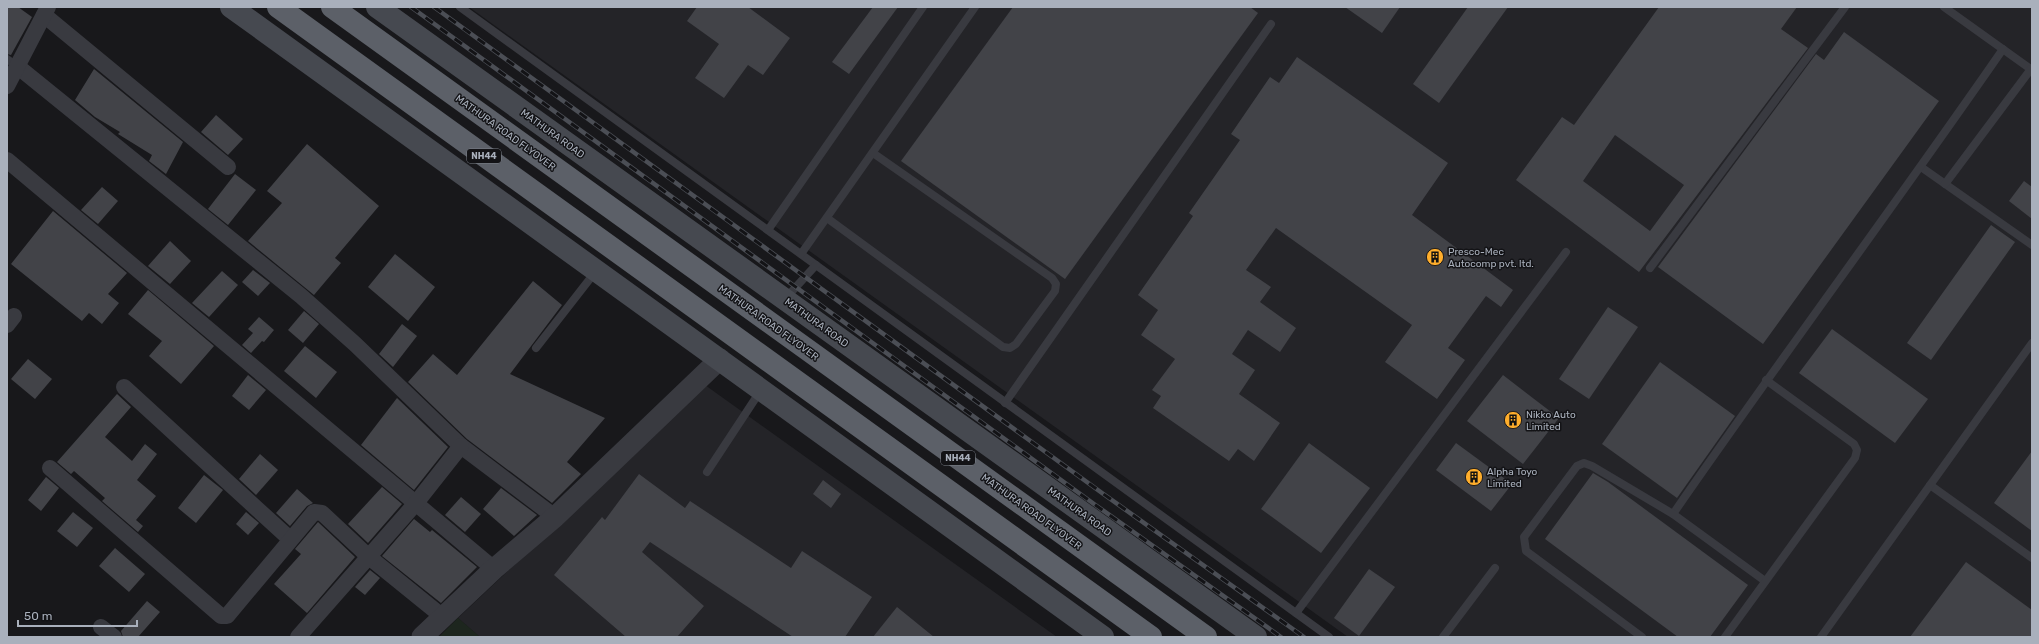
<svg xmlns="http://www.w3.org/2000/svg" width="2039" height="644" font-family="Rubik,sans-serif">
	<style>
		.built { fill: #242428 }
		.green { fill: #1d261e }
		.building { fill: #424348; fill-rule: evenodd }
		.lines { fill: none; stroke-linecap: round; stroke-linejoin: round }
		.service { stroke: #393a40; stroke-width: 8 }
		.minor { stroke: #393a40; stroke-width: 16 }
		.tertiary { stroke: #393a40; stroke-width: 21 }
		.secondary { stroke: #464950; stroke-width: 22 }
		.trunk { stroke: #5c6068; stroke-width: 22 }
		.rail-casing { stroke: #4b4e55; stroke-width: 4.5 }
		.rail { stroke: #131316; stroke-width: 3; stroke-dasharray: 9; stroke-linecap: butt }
		.labels { text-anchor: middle; stroke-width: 3; stroke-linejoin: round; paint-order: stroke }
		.shield { fill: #131316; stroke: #7c818a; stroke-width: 1 }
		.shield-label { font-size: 9px; font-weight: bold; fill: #a9b0bc }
		.street-label { font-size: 10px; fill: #a9b0bc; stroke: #131316 }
		.poi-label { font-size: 10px; fill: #a9b0bc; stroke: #131316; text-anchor: start }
	</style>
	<rect width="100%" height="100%" fill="#18181b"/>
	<!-- built -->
	<g class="built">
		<path d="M469 7H2032V637H1348Z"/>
		<path d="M705 385 1057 637H480L458 618Z"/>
	</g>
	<!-- green -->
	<path class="green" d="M458 618 480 637H439Z"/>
	<!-- building -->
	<g class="building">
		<path d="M7 7H18L32 17 11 55 7 54Z"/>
		<path d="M697 7H748L790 38 763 75 748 65 724 98 695 78 719 44 687 21Z"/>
		<path d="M873 7H898L849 74 832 62Z"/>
		<path d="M1013 7H1250L1258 13 1065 279 901 161Z"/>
		<path d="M1345 7H1400L1382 33Z"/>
		<path d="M1468 7H1508L1439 103 1413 84Z"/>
		<path d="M1659 7H1797L1781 29 1808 48 1639 272 1516 180 1562 117 1574 125ZM1615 135 1684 185 1650 231 1583 181Z"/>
		<path d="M1844 32 1939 101 1763 344 1658 267 1816 54 1824 60Z"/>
		<path d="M1297 57 1448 163 1412 215 1513 290 1501 307 1486 296 1448 348 1465 360 1437 399 1385 362 1412 325 1276 228 1246 270 1271 287 1260 302 1296 328 1280 352 1248 330 1232 354 1255 370 1239 394 1280 423 1254 461 1238 449 1229 461 1153 408 1161 396 1152 390 1175 359 1141 335 1158 310 1138 295 1193 216 1189 213 1240 140 1231 134 1270 77 1279 83Z"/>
		<path d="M94 69 183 142 166 174 149 161 152 155 118 134 120 132 95 117 75 100Z"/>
		<path d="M216 115 243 139 228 155 201 132Z"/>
		<path d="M307 144 379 206 335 258 341 263 314 295 248 241 282 203 267 191Z"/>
		<path d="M235 174 256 190 228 225 208 209Z"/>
		<path d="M2024 181 2032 187V219L2009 201Z"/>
		<path d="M102 187 118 201 98 224 81 210Z"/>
		<path d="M53 211 127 273 108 294 119 303 102 324 89 313 82 321 11 264Z"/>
		<path d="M1991 225 2015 242 1931 360 1907 343Z"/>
		<path d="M170 241 191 261 170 284 148 266Z"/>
		<path d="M395 254 435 287 408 321 368 287Z"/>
		<path d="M253 270 270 283 258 296 242 282Z"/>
		<path d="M222 271 238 285 209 317 192 303Z"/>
		<path d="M533 281 562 305 510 374 605 418 567 462 581 474 552 503 467 439 408 382 433 354 457 375Z"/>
		<path d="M148 290 214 346 181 384 149 356 162 341 128 314Z"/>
		<path d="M1608 307 1638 327 1589 399 1559 379Z"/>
		<path d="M304 311 319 324 303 343 288 330Z"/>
		<path d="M259 317 274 330 264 342 262 341 251 353 242 345 253 333 248 329Z"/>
		<path d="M402 324 417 336 393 367 379 354Z"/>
		<path d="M1832 329 1928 399 1895 443 1799 373Z"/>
		<path d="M305 346 337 372 316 398 284 371Z"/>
		<path d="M28 359 52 379 35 399 11 379Z"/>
		<path d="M1660 362 1735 416 1677 498 1602 444Z"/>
		<path d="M248 375 266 390 249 410 232 396Z"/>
		<path d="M1503 375 1559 418 1523 464 1467 421Z"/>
		<path d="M117 394 131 407 105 437 132 461 145 444 157 454 137 480 156 496 136 520 143 526 138 532 102 501 105 498 74 471 71 474 57 462Z"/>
		<path d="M397 398 448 447 414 490 361 445Z"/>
		<path d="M1309 443 1370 488 1321 553 1261 509Z"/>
		<path d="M1456 443 1512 484 1491 511 1436 470Z"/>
		<path d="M2032 451V531L1994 503Z"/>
		<path d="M260 454 278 470 256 495 239 479Z"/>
		<path d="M1593 473 1608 482 1748 585 1710 637H1678L1545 539Z"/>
		<path d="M639 474 685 508 690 501 791 568 802 551 872 597 845 637H793L650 542 642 552 704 606 677 637H626L554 575 602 517 605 520Z"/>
		<path d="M204 475 223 490 196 523 178 508Z"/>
		<path d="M46 477 59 488 41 511 28 500Z"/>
		<path d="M823 480 841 494 831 508 813 494Z"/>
		<path d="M382 487 402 504 368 543 348 524Z"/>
		<path d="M501 488 537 515 514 536 483 509Z"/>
		<path d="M297 489 313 503 307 506 290 526 276 513Z"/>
		<path d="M461 497 481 514 465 532 445 515Z"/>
		<path d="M73 512 93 528 77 547 57 531Z"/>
		<path d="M246 512 259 523 248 535 236 524Z"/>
		<path d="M414 519 430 532 432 530 477 567 441 603 382 556Z"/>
		<path d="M318 522 355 557 307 613 274 584 301 554 295 549Z"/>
		<path d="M115 548 145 574 129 592 99 566Z"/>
		<path d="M1966 562 2032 610V637H1910Z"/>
		<path d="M1369 569 1395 587 1359 636 1334 618Z"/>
		<path d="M370 570 380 578 365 595 355 587Z"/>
		<path d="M147 601 160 612 138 637H123L121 631Z"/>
		<path d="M897 607 934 637H873Z"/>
	</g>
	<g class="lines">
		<!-- service -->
		<g class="service">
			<path d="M460 7 1329 637"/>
			<path d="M1944 7 2032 70"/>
			<path d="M7 59 17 66"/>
			<path d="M1921 167 2032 245"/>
			<path d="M1945 184 2031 69"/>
			<path d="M827 218 1003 347 1010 348 1016 344 1055 291 1056 284 1052 278 873 153"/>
			<path d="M768 230 923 7"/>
			<path d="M801 254 975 7"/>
			<path d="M1650 268 1845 7"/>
			<path d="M785 299 816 265"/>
			<path d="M536 348 596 271"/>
			<path d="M1005 403 1271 24"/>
			<path d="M707 472 761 390"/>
			<path d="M1930 485 2032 558"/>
			<path d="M1673 514C1781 358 1895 205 2003 49"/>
			<path d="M1296 613 1566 252"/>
			<path d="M1443 637 1495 568"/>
			<path d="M1642 637 1526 551 1524 537 1577 466 1584 463 1592 466 1673 514 1765 581"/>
			<path d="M1725 637 1855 458 1857 450 1854 444 1766 380"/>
			<path d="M1821 637 2032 343"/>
		</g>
		<!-- minor -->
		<g class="minor">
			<path d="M44 15 228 167"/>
			<path d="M17 66 301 296 355 344 461 446 555 517"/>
			<path d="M7 86 48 7"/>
			<path d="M7 160 494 569"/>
			<path d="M7 325 14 316"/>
			<path d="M124 387 290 539"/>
			<path d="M50 468 221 616H227L314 512 322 513 369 557 443 617"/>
			<path d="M101 627 114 637"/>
			<path d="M298 637 416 503 461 446"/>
		</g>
		<!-- tertiary -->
		<path class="tertiary" d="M422 637 494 569 555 517 720 359"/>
		<!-- secondary -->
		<g class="secondary">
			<path d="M231 7C520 219 813 426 1103 637"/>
			<path d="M377 7 1256 637"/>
		</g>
		<!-- trunk -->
		<g class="trunk">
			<path d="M278 7 1151 637"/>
			<path d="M332 7 1206 637"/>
		</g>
		<defs>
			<g id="rail">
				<path d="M411 7 1094 504 1281 637"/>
				<path d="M434 7 1102 493 1304 637"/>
			</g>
		</defs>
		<!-- rail casing -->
		<use href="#rail" class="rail-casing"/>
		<!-- rail -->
		<use href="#rail" class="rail"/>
	</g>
	<!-- icons -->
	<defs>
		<symbol id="building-disc" viewBox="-11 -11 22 22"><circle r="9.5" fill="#ffae2c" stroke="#131316"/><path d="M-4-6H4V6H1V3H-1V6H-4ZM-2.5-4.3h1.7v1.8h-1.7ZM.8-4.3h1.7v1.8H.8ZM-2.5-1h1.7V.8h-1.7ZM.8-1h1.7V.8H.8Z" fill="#111"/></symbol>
	</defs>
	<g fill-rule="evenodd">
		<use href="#building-disc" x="1425" y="247" width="20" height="20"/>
		<use href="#building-disc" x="1503" y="410" width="20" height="20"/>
		<use href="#building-disc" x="1464" y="467" width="20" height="20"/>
	</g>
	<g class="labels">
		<!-- shield labels -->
		<g class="shield">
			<rect x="467" y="149" width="34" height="14" rx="3"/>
			<rect x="941" y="451" width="34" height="14" rx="3"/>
		</g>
		<g class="shield-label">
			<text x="484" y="159">NH44</text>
			<text x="958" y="461">NH44</text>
		</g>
		<!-- street labels -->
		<g class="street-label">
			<text transform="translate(506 132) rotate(36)" y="4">MATHURA ROAD FLYOVER</text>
			<text transform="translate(553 133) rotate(36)" y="4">MATHURA ROAD</text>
			<text transform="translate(769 322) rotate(36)" y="4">MATHURA ROAD FLYOVER</text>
			<text transform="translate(817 322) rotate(36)" y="4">MATHURA ROAD</text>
			<text transform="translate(1032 511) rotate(36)" y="4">MATHURA ROAD FLYOVER</text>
			<text transform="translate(1080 511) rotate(36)" y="4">MATHURA ROAD</text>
		</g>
		<!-- poi labels -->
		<g class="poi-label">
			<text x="1448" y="255">Presco-Mec<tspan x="1448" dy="12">Autocomp pvt. ltd.</tspan></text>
			<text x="1526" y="418">Nikko Auto<tspan x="1526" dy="12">Limited</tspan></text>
			<text x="1487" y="475">Alpha Toyo<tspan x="1487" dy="12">Limited</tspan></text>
		</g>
	</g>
	<!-- border -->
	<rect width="2039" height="644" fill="none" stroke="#a9b0bc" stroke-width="16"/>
	<!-- scale -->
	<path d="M18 620v6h119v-6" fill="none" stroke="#a9b0bc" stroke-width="2"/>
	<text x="24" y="620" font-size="12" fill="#a9b0bc" stroke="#131316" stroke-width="3" paint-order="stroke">50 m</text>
</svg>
